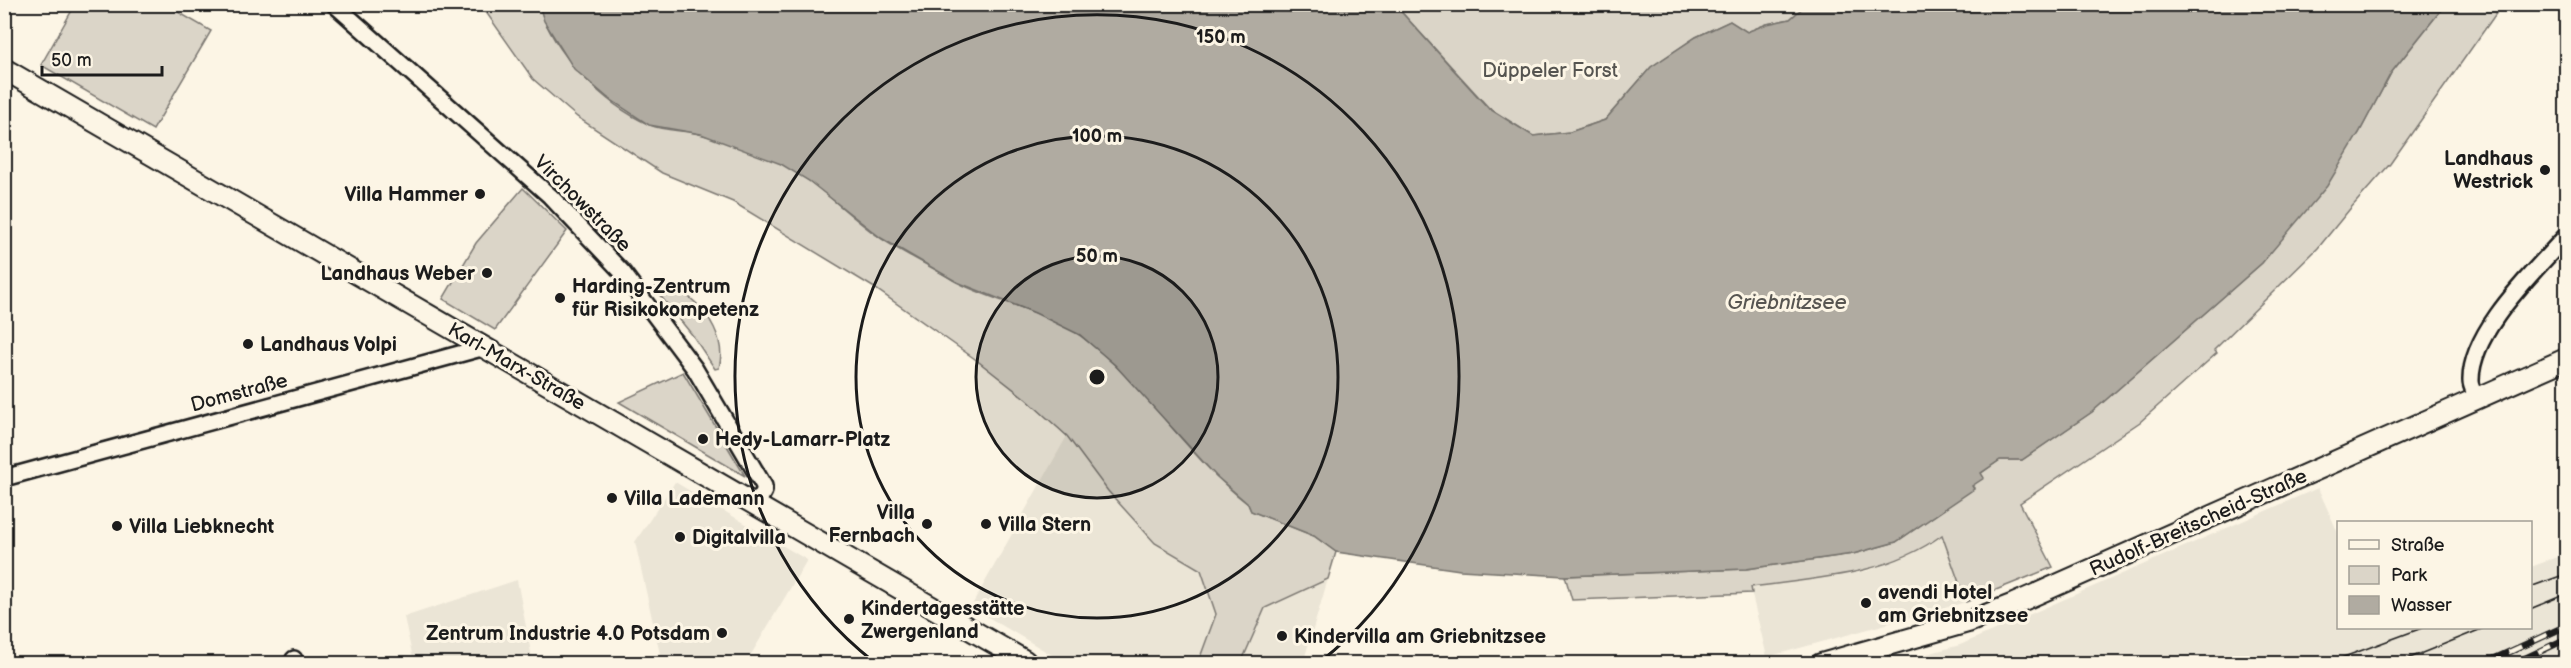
<svg xmlns="http://www.w3.org/2000/svg" width="2571" height="668" font-family="'Balsamiq Sans',sans-serif">
	<style>
		.built { fill: #ebe5d6 }
		.green { fill: #dbd5c8; stroke: #7c7872; stroke-width: 1.5 }
		.water { fill: #b0aba1; stroke: #75726c; stroke-width: 1.5 }
		.lines { fill: none; stroke-linecap: round; stroke-linejoin: round }
		.minor-casing { stroke: #1c1c1c; stroke-width: 20 }
		.tertiary-casing { stroke: #1c1c1c; stroke-width: 24 }
		.minor { stroke: #fcf5e5; stroke-width: 15 }
		.tertiary { stroke: #fcf5e5; stroke-width: 20 }
		.tram { stroke: #1c1c1c; stroke-width: 1.5 }
		.rail-casing { stroke: #1c1c1c; stroke-width: 7 }
		.rail { stroke: #fcf5e5; stroke-width: 4.5; stroke-dasharray: 14; stroke-linecap: butt }
		.ring { fill: none; stroke: #1c1c1c; stroke-width: 3 }
		.poi-dot { fill: #1c1c1c; stroke: #fcf5e5; stroke-width: 2 }
		.labels { text-anchor: middle; stroke-width: 6; stroke-linejoin: round; paint-order: stroke }
		.park-label { font-size: 20px; fill: #555450; stroke: #fcf5e5 }
		.poi-label { font-size: 20px; font-weight: bold; fill: #1c1c1c; stroke: #fcf5e5; text-anchor: start }
		.street-label { font-size: 20px; fill: #1c1c1c; stroke: #fcf5e5 }
		.water-label { font-size: 21px; font-style: italic; fill: #575551; stroke: #fcf5e5 }
		.centre { fill: #1c1c1c; stroke: #fcf5e5; stroke-width: 3 }
		.ring-label { font-size: 18px; text-anchor: middle; font-weight: bold; fill: #1c1c1c; stroke: #fcf5e5; stroke-width: 6; stroke-linejoin: round; paint-order: stroke }
	</style>
	<rect width="100%" height="100%" fill="#fcf5e5"/>
	<filter id="ink" filterUnits="userSpaceOnUse"><feTurbulence type="fractalNoise" baseFrequency=".0167" numOctaves="2"/><feDisplacementMap in="SourceGraphic" scale="12" xChannelSelector="R" yChannelSelector="G"/><feConvolveMatrix kernelMatrix="1 2 1 2 8 2 1 2 1" color-interpolation-filters="sRGB"/></filter>
	<g filter="url(#ink)">
		<!-- built -->
		<g class="built">
			<path d="M1067 436 1108 491 1155 543 1201 570 1216 614 1198 663 1067 664 971 607Z"/>
			<path d="M675 482 807 560 746 663H662L635 542Z"/>
			<path d="M2318 488 2338 533V628H2530L2531 567 2566 554V663H1894L1960 645Z"/>
			<path d="M1942 535 1966 602 1767 657 1750 587 1867 571 1908 556Z"/>
			<path d="M1328 579 1303 663 1241 664 1265 608Z"/>
			<path d="M517 580 533 663H414L404 617Z"/>
		</g>
		<!-- green -->
		<g class="green">
			<path d="M75 5H166L211 31 153 130 41 65Z"/>
			<path d="M481 5H539C553 53 603 104 650 125 664 131 683 130 699 134 722 139 758 153 780 163 819 182 847 216 882 239 905 254 930 266 953 280 992 302 1046 310 1082 337 1145 384 1186 456 1248 504L1251 511 1314 536 1336 552 1328 579 1265 608 1241 663H1198L1216 614 1201 570 1155 543 1108 491 1067 436 1026 399 975 359 873 287 733 202 662 173 577 117 533 79Z"/>
			<path d="M1395 5H1806L1790 19 1767 24 1747 32 1730 21 1696 37 1651 67 1605 120 1570 132 1533 136 1489 108Z"/>
			<path d="M2445 5H2502L2390 164 2349 210 2318 248 2214 350 2217 353 2140 422 2020 503 2053 567 1966 602 1942 535C1886 576 1817 578 1751 587L1752 593 1572 600 1565 576 1746 569 1853 554 1896 542 1974 488 1972 486 1980 474 2000 460H2022L2092 412 2262 263 2359 133 2391 73Z"/>
			<path d="M523 188 567 231 495 330 443 299 476 243Z"/>
			<path d="M660 285C695 289 729 333 719 368L715 369 693 336 654 288Z"/>
			<path d="M683 372 745 476 619 402Z"/>
		</g>
		<!-- water -->
		<path class="water" d="M539 5H1395L1488 108 1533 136 1570 132 1605 120 1651 67 1696 37 1730 21 1747 32 1767 24 1790 19 1806 5H2445L2391 73 2359 133 2327 186 2262 263 2092 412 2022 460H2000L1981 473 1984 478 1972 486 1974 489 1896 542 1853 554 1746 569 1565 576 1460 570 1336 552 1314 536 1251 511 1248 504 1216 476 1115 365 1080 335 1035 313 957 282 881 238 809 181 781 164 701 134 649 125 608 98 574 69 544 21Z"/>
		<g class="lines">
			<defs>
				<g id="minor">
					<path d="M334 4 550 196 623 273 695 369 764 486V491L757 504"/>
					<path d="M2477 398C2475 392 2471 387 2471 381 2470 331 2535 271 2566 236"/>
					<path d="M4 478 485 347"/>
					<path d="M294 659 295 664"/>
				</g>
				<g id="tertiary">
					<path d="M4 69 1025 661"/>
					<path d="M1821 664 1968 622 2014 604 2566 359"/>
				</g>
			</defs>
			<!-- minor casing -->
			<use href="#minor" class="minor-casing"/>
			<!-- tertiary casing -->
			<use href="#tertiary" class="tertiary-casing"/>
			<!-- minor -->
			<use href="#minor" class="minor"/>
			<!-- tertiary -->
			<use href="#tertiary" class="tertiary"/>
			<!-- tram -->
			<g class="tram">
				<path d="M2530 587 2566 574"/>
				<path d="M2530 609 2566 594"/>
				<path d="M2325 664 2422 628"/>
				<path d="M2395 664 2484 628"/>
			</g>
			<defs>
				<g id="rail">
					<path d="M2483 664 2566 626"/>
					<path d="M2513 664 2566 639"/>
				</g>
			</defs>
			<!-- rail casing -->
			<use href="#rail" class="rail-casing"/>
			<!-- rail -->
			<use href="#rail" class="rail"/>
		</g>
	</g>
	<!-- distance rings -->
	<circle cx="1097" cy="377" r="121" fill="#1c1c1c" fill-opacity=".12"/>
	<g class="ring">
		<circle cx="1097" cy="377" r="121"/>
		<circle cx="1097" cy="377" r="241"/>
		<path d="M874 662A362 362 0 1 1 1320 662"/>
	</g>
	<!-- markers -->
	<g class="poi-dot">
		<circle cx="2545" cy="170" r="6"/>
		<circle cx="480" cy="194" r="6"/>
		<circle cx="487" cy="273" r="6"/>
		<circle cx="560" cy="298" r="6"/>
		<circle cx="248" cy="344" r="6"/>
		<circle cx="703" cy="439" r="6"/>
		<circle cx="612" cy="498" r="6"/>
		<circle cx="927" cy="524" r="6"/>
		<circle cx="986" cy="524" r="6"/>
		<circle cx="117" cy="526" r="6"/>
		<circle cx="680" cy="537" r="6"/>
		<circle cx="1866" cy="603" r="6"/>
		<circle cx="849" cy="619" r="6"/>
		<circle cx="722" cy="633" r="6"/>
		<circle cx="1282" cy="636" r="6"/>
	</g>
	<g class="labels">
		<!-- park labels -->
		<g class="park-label">
			<text x="1550" y="77">Düppeler Forst</text>
		</g>
		<!-- poi labels -->
		<g class="poi-label">
			<text x="2533" y="165" text-anchor="end">Landhaus<tspan x="2533" dy="23">Westrick</tspan></text>
			<text x="468" y="201" text-anchor="end">Villa Hammer</text>
			<text x="475" y="280" text-anchor="end">Landhaus Weber</text>
			<text x="572" y="293">Harding-Zentrum<tspan x="572" dy="23">für Risikokompetenz</tspan></text>
			<text x="260" y="351">Landhaus Volpi</text>
			<text x="715" y="446">Hedy-Lamarr-Platz</text>
			<text x="624" y="505">Villa Lademann</text>
			<text x="915" y="519" text-anchor="end">Villa<tspan x="915" dy="23">Fernbach</tspan></text>
			<text x="998" y="531">Villa Stern</text>
			<text x="129" y="533">Villa Liebknecht</text>
			<text x="692" y="544">Digitalvilla</text>
			<text x="1878" y="599">avendi Hotel<tspan x="1878" dy="23">am Griebnitzsee</tspan></text>
			<text x="861" y="615">Kindertagesstätte<tspan x="861" dy="23">Zwergenland</tspan></text>
			<text x="710" y="640" text-anchor="end">Zentrum Industrie 4.0 Potsdam</text>
			<text x="1294" y="643">Kindervilla am Griebnitzsee</text>
		</g>
		<!-- street labels -->
		<g class="street-label">
			<text transform="translate(583 203) rotate(45)" y="7">Virchowstraße</text>
			<text transform="translate(517 366) rotate(30)" y="7">Karl-Marx-Straße</text>
			<text transform="translate(239 392) rotate(-15)" y="7">Domstraße</text>
			<text transform="translate(2198 522) rotate(-24)" y="7">Rudolf-Breitscheid-Straße</text>
		</g>
		<!-- water labels -->
		<g class="water-label">
			<text x="1787" y="309">Griebnitzsee</text>
		</g>
	</g>
	<circle cx="1097" cy="377" r="9" class="centre"/>
	<g class="ring-label">
		<text x="1221" y="43">150 m</text>
		<text x="1097" y="142">100 m</text>
		<text x="1097" y="262">50 m</text>
	</g>
	<!-- margin -->
	<rect width="2571" height="668" fill="none" stroke="#fcf5e5" stroke-width="24"/>
	<rect x="12" y="12" width="2547" height="644" fill="none" stroke="#1c1c1c" stroke-width="2" filter="url(#ink)"/>
	<!-- legend -->
	<rect x="2337" y="521" width="195" height="108" fill="#fcf5e5" stroke="#a29e95" stroke-width="1.5"/>
	<rect x="2349" y="540" width="30" height="9" fill="#fcf5e5" stroke="#a29e95" stroke-width="1.5"/>
	<text x="2391" y="551" font-size="18" fill="#1c1c1c">Straße</text>
	<rect x="2349" y="566" width="30" height="18" fill="#dbd5c8" stroke="#a29e95" stroke-width="1.5"/>
	<text x="2391" y="581" font-size="18" fill="#1c1c1c">Park</text>
	<rect x="2349" y="596" width="30" height="18" fill="#b0aba1" stroke="#a29e95" stroke-width="1.5"/>
	<text x="2391" y="611" font-size="18" fill="#1c1c1c">Wasser</text>
	<!-- scale -->
	<path d="M42 66v9h120v-9" fill="none" stroke="#1c1c1c" stroke-width="3"/>
	<text x="51" y="66" font-size="18" fill="#1c1c1c" stroke="#fcf5e5" stroke-width="4.5" paint-order="stroke">50 m</text>
</svg>
